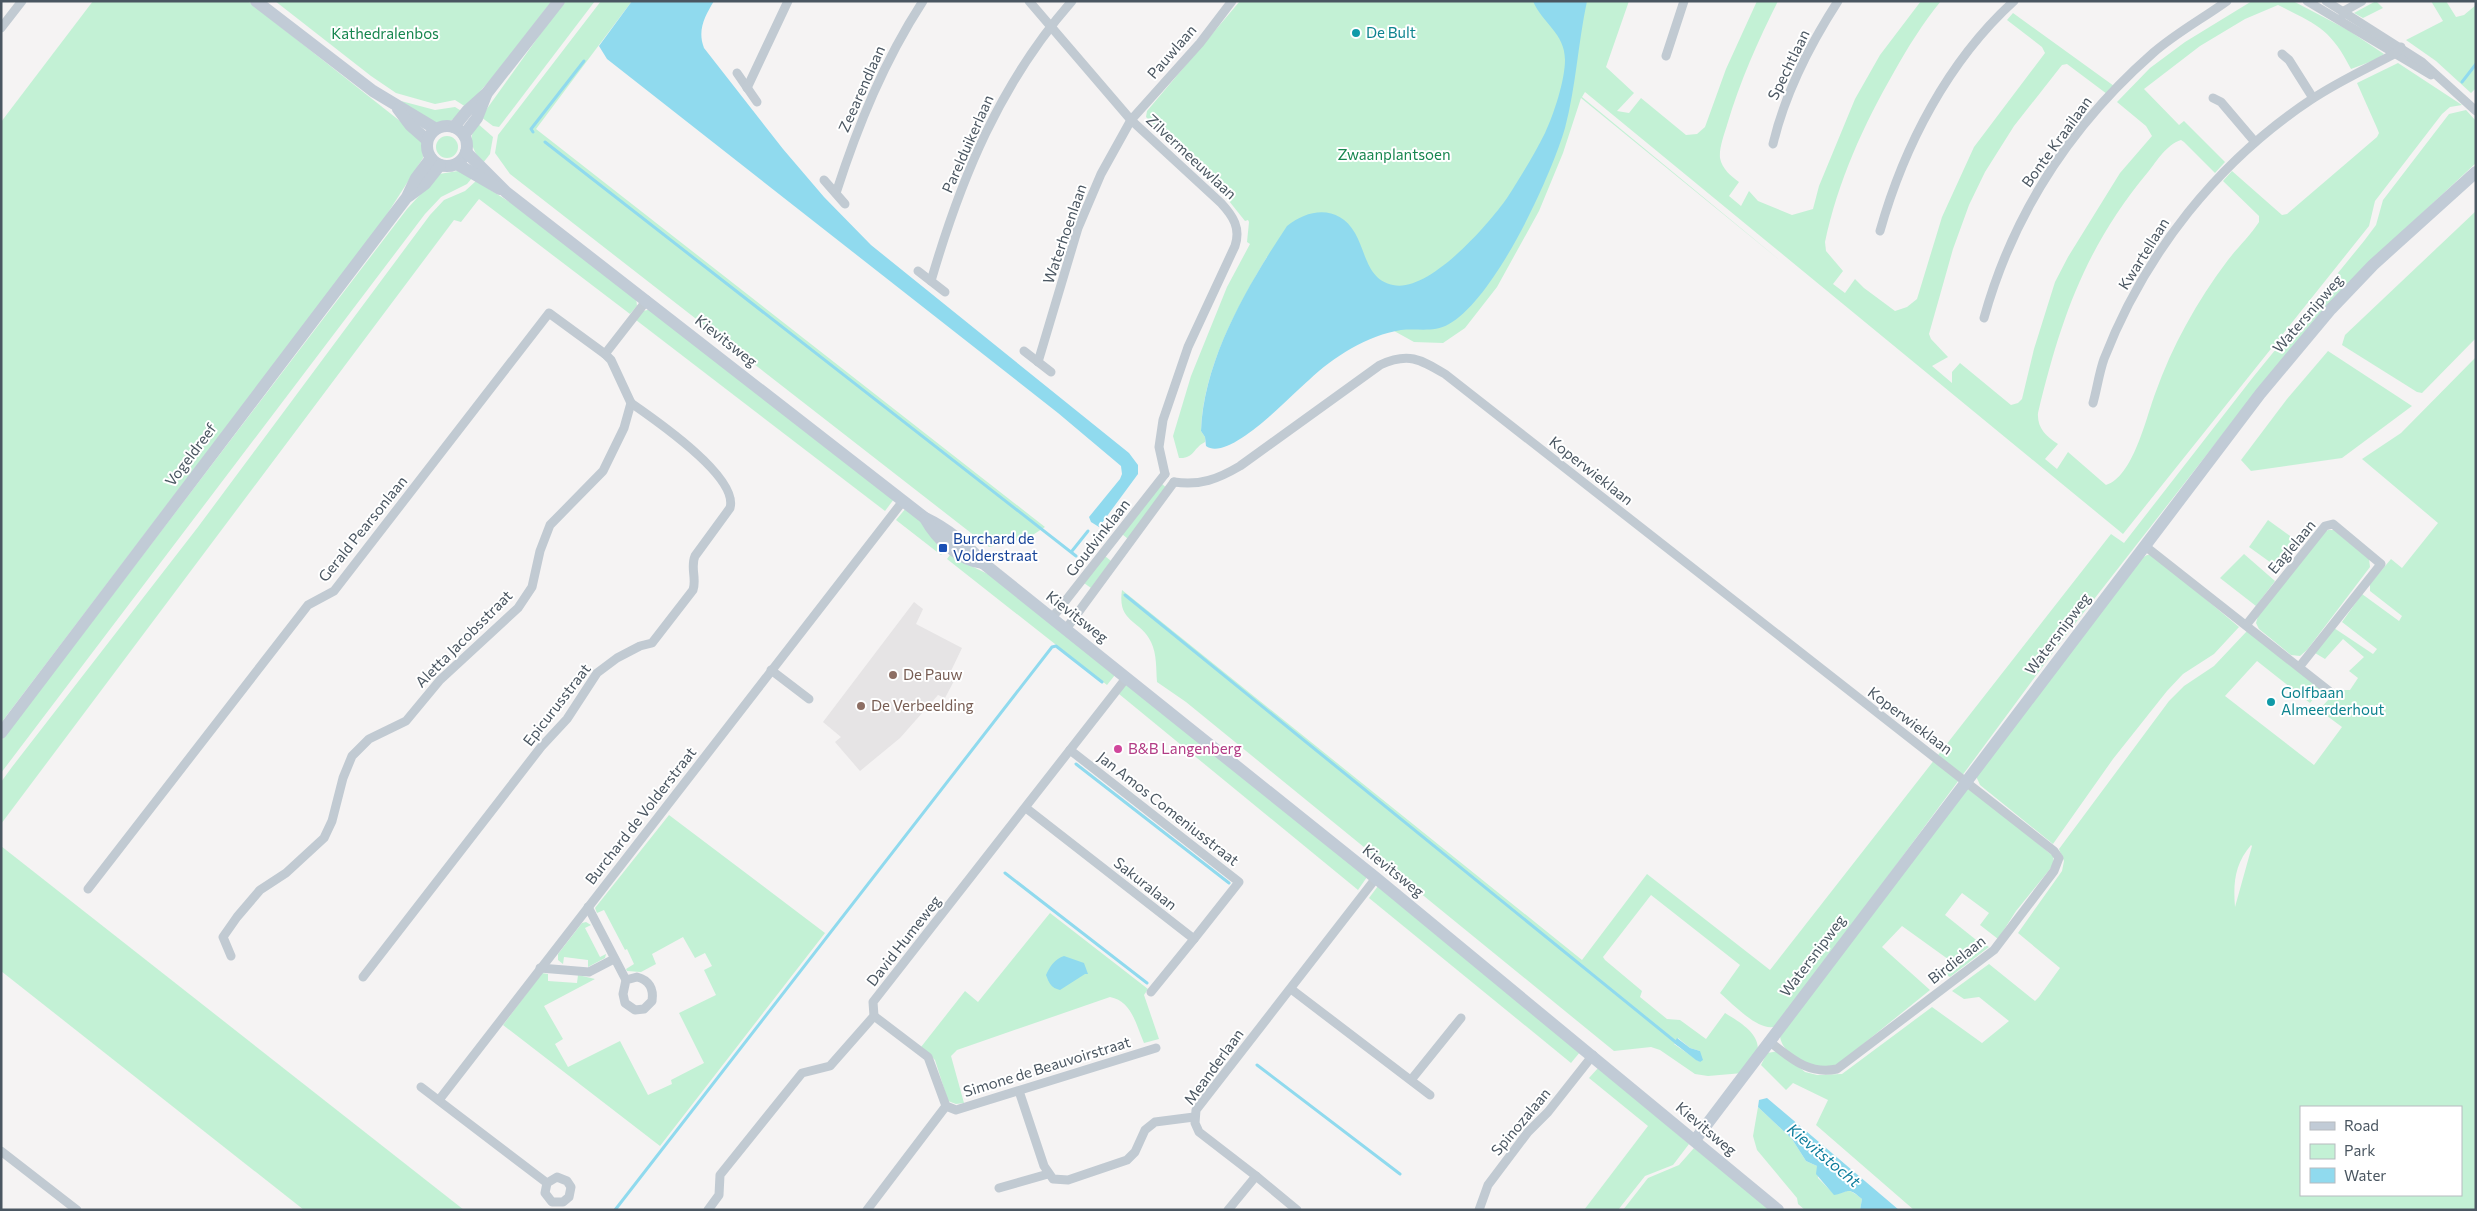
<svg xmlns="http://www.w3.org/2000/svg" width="2477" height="1211" font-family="Commissioner,sans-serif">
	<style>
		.education { fill: #e6e4e5 }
		.green { fill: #c3f1d5; fill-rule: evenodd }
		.water { fill: #90daee }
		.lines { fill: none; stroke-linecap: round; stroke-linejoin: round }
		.stream { stroke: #90daee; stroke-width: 3 }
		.street { stroke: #c1cad2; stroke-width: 9 }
		.secondary { stroke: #c1cbd6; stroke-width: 12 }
		.culture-dot { fill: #0f9aa8; stroke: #fff; stroke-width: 2 }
		.transit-dot { fill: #1a4fb4; stroke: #fff; stroke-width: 2 }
		.education-dot { fill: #8d6e63; stroke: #fff; stroke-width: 2 }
		.hotel-dot { fill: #d1479c; stroke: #fff; stroke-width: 2 }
		.labels { text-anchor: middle; stroke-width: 4; stroke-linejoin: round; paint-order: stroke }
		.culture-label { font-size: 15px; fill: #0d838f; stroke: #fff; text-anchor: start }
		.park-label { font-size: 15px; fill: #17864f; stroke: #fff }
		.street-label { font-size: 15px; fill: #4a5661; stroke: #fff }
		.transit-label { font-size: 15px; fill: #164399; stroke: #fff; text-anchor: start }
		.education-label { font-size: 15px; fill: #785e54; stroke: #fff; text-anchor: start }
		.hotel-label { font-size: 15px; fill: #b23c85; stroke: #fff; text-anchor: start }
		.water-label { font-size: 16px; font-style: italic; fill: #0c7c9b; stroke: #fff }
	</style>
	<rect width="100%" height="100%" fill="#f5f3f3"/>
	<!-- education -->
	<path class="education" d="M914 602 923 609 916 624 962 648 949 675 955 679 945 698 938 695 900 738 860 771 835 742 841 737 823 722Z"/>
	<!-- green -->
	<g class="green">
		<path d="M93 1H248L419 136 422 143 423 158 382 222 1 723V122Z"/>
		<path d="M275 1H552L492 78 466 107 455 100 435 104 396 93 371 76Z"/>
		<path d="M564 1H595L499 127 493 126 481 117Z"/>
		<path d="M601 1H632L536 129 1045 527 1028 538 989 547 510 174 495 153 498 135Z"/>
		<path d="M1240 1H1629L1606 67 1634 93 1617 111 1629 113 1641 98 1686 135 1697 134 1705 127 1726 69 1757 1H1778C1758 41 1740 81 1727 125 1724 135 1719 148 1720 158 1722 169 1731 176 1739 182L1729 196 1741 206 1749 191 1758 201 1792 215 1813 209 1819 186 1855 99 1880 55 1921 1H1941C1923 23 1908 47 1894 72 1863 126 1838 181 1825 242L1826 251 1843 271 1833 284 1845 293 1855 279 1864 288 1895 311 1907 307 1917 299 1942 217 1974 147 2045 53 2042 47 2007 20 2013 13 2114 86 2107 94 2067 64 2062 65 2014 126 1985 172 1969 205 1953 249 1929 334 1931 339 1948 357 1932 366 1952 383V372L1960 363 2011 405 2018 403 2022 399 2034 349 2055 282 2068 257 2120 173 2152 136 2146 126 2117 102 2150 68 2185 42 2252 1H2293L2348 30 2384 54 2375 60 2351 69C2331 29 2316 24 2278 5L2245 19 2200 46 2144 89 2179 125 2184 121 2225 162 2215 173 2184 142 2181 140C2166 145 2157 161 2148 172 2085 248 2061 318 2038 413 2037 428 2046 436 2058 444L2045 459 2057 469 2068 452 2106 485C2133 477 2146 418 2155 394 2172 346 2197 301 2228 260 2238 247 2250 236 2259 222V216L2223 181 2232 171 2282 215 2287 214 2377 137 2379 133 2377 128 2357 83 2398 63 2462 105 2450 107 2442 114 2375 201 2369 226 2123 534 1585 92 1582 97 1788 267 1581 98 1563 153 1539 211 1497 287 1465 328 1443 343 1414 342 1295 276 1267 257C1236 309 1203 369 1201 431L1205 437V442C1193 448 1194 459 1179 458L1173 436 1191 376 1227 287 1250 244 1247 242 1249 222 1248 220 1245 221 1229 201 1146 117 1147 111Z"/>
		<path d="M2376 1 2383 8 2363 18 2354 13Z"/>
		<path d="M2431 1H2446L2456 17 2464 15 2476 5V88L2471 93 2436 61 2406 40 2443 21Z"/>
		<path d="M401 101 435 110 455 107 463 112C438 135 424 116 401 101Z"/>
		<path d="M2466 110 2476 121V163L2405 229 2254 394 2063 639 1778 1025C1762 1036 1732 1003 1720 993L1740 965 1651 895 1603 957 1605 960 1642 991 1640 997 1667 1019 1680 1020 1706 1039 1725 1013C1738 1021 1758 1032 1758 1049L1743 1073 1708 1076 1695 1074 1660 1050 1651 1047 1614 1051 1186 702 1157 682C1156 669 1157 654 1151 642 1140 619 1117 623 1122 590L1582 960 1647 874 1770 970 2111 534 2124 543 2254 376 2364 241 2376 225 2383 200 2449 114ZM1678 1038 1690 1048 1700 1051V1062L1674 1044Z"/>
		<path d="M477 123 493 137 490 154 483 163C472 150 467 139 477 123Z"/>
		<circle cx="447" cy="147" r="11"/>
		<path d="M458 171 472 178 467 184 441 197 425 214 1 773V741L407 209 439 174Z"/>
		<path d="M476 181 516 206 636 297 637 306 630 314 479 199 461 222 454 220 1 824V782L12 767 198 527 430 215 444 200 465 191Z"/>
		<path d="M2476 211V338L2422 393 2417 392 2342 345 2345 335Z"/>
		<path d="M652 309 894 499 885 511 636 320 643 311Z"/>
		<path d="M2328 351 2412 406 2342 458 2251 471 2241 460 2287 399Z"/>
		<path d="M2476 357V1210H1914L1816 1125 1828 1100 1793 1083 1786 1090 1761 1065 1767 1053 1779 1051 1805 1072 1817 1075 1842 1074 1932 1007 1982 1043 2009 1021 1979 997 1964 999 1952 991 1989 964 2035 1001 2039 997 2060 968 2018 933 2062 871 2064 861 2059 849 2169 701 2184 686 2214 666 2247 631 2321 689 2310 703 2257 661 2225 696 2314 765 2342 727 2319 710 2337 690H2350L2358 678 2349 671 2364 657 2343 639 2325 659 2315 653 2334 628 2373 654 2377 649 2342 622 2362 594 2399 621 2402 616 2370 591V584L2391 559 2402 568 2438 523 2362 459 2401 433ZM2251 845 2252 846 2235 907C2233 882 2235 864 2251 845ZM2301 1107H2461V1195H2301Z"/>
		<path d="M1162 484 1168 489 1128 539 1122 534Z"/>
		<path d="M906 508C921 520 932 536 947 548L941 555 896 520Z"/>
		<path d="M2268 520 2301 544 2281 570 2249 547Z"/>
		<path d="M2328 530H2334L2369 559 2370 567 2307 650 2300 656 2291 655 2259 629 2256 623 2258 616 2323 533Z"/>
		<path d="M952 552 969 565 990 575 1115 675 1107 685 947 559Z"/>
		<path d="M2244 554 2275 581 2256 606 2220 578Z"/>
		<path d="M2147 555H2153L2239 627 2214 654 2183 674 2167 691 2113 759 2053 844 1980 785 1976 776 2139 560Z"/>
		<path d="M1105 556 1111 561 1091 588 1084 583Z"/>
		<path d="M1126 683 1367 877 1358 890 1119 694Z"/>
		<path d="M1967 789 1974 791 2053 856 2054 864 2016 911 1998 939 1980 925 1989 913 1962 893 1945 915 1975 939H1977L1989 947 1950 977 1942 973 1952 962 1902 926 1882 947 1930 990 1836 1066C1830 1066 1824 1068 1819 1067 1805 1065 1781 1052 1780 1036Z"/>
		<path d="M669 815 825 933 660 1146 503 1025 542 973 548 974V981L577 983 578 975 595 979 544 1006 563 1039 555 1044 568 1067 620 1041 648 1095 672 1084 671 1080 704 1063 679 1013 716 995 704 970 712 966 705 953 695 958 683 937 652 954 656 964 641 972 627 971 626 969 634 964 627 949 625 950 604 910 597 913 595 908Z"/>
		<path d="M1 846 464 1210H304L1 971Z"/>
		<path d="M1378 886 1580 1052 1571 1063 1369 898Z"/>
		<path d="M1050 913 1148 989 1144 995 1159 1039 1144 1043C1136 1025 1132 1001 1110 997L957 1050 951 1056 964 1103 956 1104 948 1101 935 1060 921 1047 965 991 978 1002Z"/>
		<path d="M586 922 591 925 585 928 600 957 606 954 605 958 588 967V960L564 957 563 964 558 960V954L582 923Z"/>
		<path d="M1599 1067 1689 1144 1673 1165 1645 1176 1618 1210H1584L1648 1126 1589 1078Z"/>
		<path d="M1758 1107 1792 1139 1806 1161 1817 1166 1818 1178 1833 1193C1849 1195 1844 1184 1862 1199L1860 1210H1805L1798 1204 1797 1198 1757 1150 1753 1136Z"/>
		<path d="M1694 1148 1772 1210H1623L1648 1178 1679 1165Z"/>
	</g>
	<!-- water -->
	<g class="water">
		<path d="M632 1H714C705 16 697 30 704 48L783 149 824 197 871 245 1129 453 1138 465V474L1099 527 1091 522 1089 517 1120 479 1122 474 1121 466 1058 413 607 59 599 46Z"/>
		<path d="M1533 1H1587C1578 43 1576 86 1565 128 1550 179 1495 298 1449 324 1433 333 1418 328 1401 330 1368 335 1333 357 1309 380 1291 395 1229 463 1206 446L1205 437 1201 431C1204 358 1248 285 1287 226 1309 208 1339 205 1355 233 1366 252 1367 280 1393 285 1429 293 1488 225 1507 198 1520 178 1534 155 1545 133 1554 114 1565 80 1565 60 1565 33 1542 23 1533 1Z"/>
		<path d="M1064 956 1084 963 1088 974H1085L1060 990C1051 988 1049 983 1046 975 1050 966 1055 959 1064 956Z"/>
		<path d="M1677 1038 1690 1048 1700 1051 1703 1060 1700 1062 1696 1060 1674 1043Z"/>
		<path d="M1767 1098 1899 1210H1860L1862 1199C1847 1186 1850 1192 1834 1195L1816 1174 1817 1166 1806 1161 1792 1139 1758 1107 1759 1100Z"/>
	</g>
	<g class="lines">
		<!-- stream -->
		<g class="stream">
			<path d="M2462 82 2476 64"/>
			<path d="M533 132 531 129 584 61"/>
			<path d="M545 142 1076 556"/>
			<path d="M1072 551 1088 531"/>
			<path d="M1125 595 1678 1044"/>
			<path d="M1076 764 1229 883"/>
			<path d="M1005 873 1147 983"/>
			<path d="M1257 1065 1400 1174"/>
			<path d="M615 1210 1052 647 1056 646 1102 682"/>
		</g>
		<!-- street -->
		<g class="street">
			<path d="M1029 1 1131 120 1221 203C1233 216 1241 228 1235 246L1188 347 1163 420 1159 447 1165 474"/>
			<path d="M2307 1 2431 75"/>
			<path d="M2326 1 2422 62 2476 111"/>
			<path d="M2343 15 2344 11 2362 1"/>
			<path d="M1 28 22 1"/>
			<path d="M2282 54 2289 60 2313 98"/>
			<path d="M1666 56 1684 1"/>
			<path d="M737 73 757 102"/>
			<path d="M747 88 788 1"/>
			<path d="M2213 98 2221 102 2255 142"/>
			<path d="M1773 144C1785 93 1809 46 1838 1"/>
			<path d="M824 180 845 204"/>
			<path d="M836 193C858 125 884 61 923 1"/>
			<path d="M1880 231C1904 146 1948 61 2014 1"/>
			<path d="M918 271 945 292"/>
			<path d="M931 281C961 178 1000 83 1072 1"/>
			<path d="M1984 318C2013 214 2071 125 2153 53 2176 33 2202 19 2227 1"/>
			<path d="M1024 351 1051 372"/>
			<path d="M1038 362 1078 228 1101 174 1131 120 1200 43 1232 1"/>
			<path d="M2093 403C2097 389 2099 373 2104 359 2145 253 2218 161 2312 99 2339 81 2368 68 2396 53L2401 47"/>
			<path d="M1174 482C1200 486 1218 479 1240 466L1380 365C1408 352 1420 359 1445 374L2054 851 2059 858 2054 871 1994 950 1837 1069C1808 1075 1791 1058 1770 1042"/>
			<path d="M2145 546 2329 691"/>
			<path d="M1052 618 1165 474"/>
			<path d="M2247 624 2325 526 2333 524 2381 564 2300 666"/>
			<path d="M1066 629 1174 482"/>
			<path d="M771 670 809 699"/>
			<path d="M1070 750 1239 882 1194 939"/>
			<path d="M1026 808 1194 939 1151 992"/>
			<path d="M88 889 308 605 334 591 549 313 605 354 647 300"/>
			<path d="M588 907 626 980"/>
			<path d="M231 956 223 937 237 917 260 890 286 873 324 838 332 821 343 778 352 756 369 739 406 721 440 680 518 608 532 587 540 551 550 525 603 471 624 428 631 403 611 360 605 354"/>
			<path d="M540 968 589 972 614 959"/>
			<path d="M363 977 541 747 567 719 597 673 617 658 640 646 652 643 693 590C697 579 690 567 695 556L730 508C739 477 654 419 631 403"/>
			<path d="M637 977C649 980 654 989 652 1001L644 1009 635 1010 625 1003 623 994 626 980Z"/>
			<path d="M1291 989 1430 1095"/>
			<path d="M874 1016 928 1057 946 1106 956 1110 1156 1048"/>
			<path d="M1411 1080 1461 1018"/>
			<path d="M421 1087 547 1183 557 1177 567 1181 571 1187 569 1197 563 1202H552L545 1193 547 1183"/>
			<path d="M1019 1091 1044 1166 1053 1179 1068 1180 1127 1160 1135 1152 1145 1130 1155 1122 1194 1117"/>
			<path d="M439 1100 903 501"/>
			<path d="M1 1151 77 1210"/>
			<path d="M1256 1176 1297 1210"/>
			<path d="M999 1188 1048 1174"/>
			<path d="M708 1210 719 1195 720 1175 802 1073 830 1066 874 1016 873 1002 1127 677"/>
			<path d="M867 1210 946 1106"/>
			<path d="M1228 1210 1256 1176 1199 1132 1195 1123 1196 1110 1376 878"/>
			<path d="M1479 1210 1488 1185 1528 1132 1548 1112 1593 1055"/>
		</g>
		<!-- secondary -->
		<g class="secondary">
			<path d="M256 1 373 91 436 129"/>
			<path d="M398 109 410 125 427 140"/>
			<circle cx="447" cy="146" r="20"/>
			<path d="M454 127 467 111 487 93 559 1"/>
			<path d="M464 135 477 118 486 95"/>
			<path d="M466 152 506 192 925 518C946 528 968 545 983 563L1376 878 1778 1210"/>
			<path d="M457 164 500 189"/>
			<path d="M409 196 425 184 440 165"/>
			<path d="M925 518C936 538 959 561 983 563"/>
			<path d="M1 733 407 197 416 178 431 158"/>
			<path d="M1695 1140 2260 394 2331 309 2373 265 2476 172"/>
		</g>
	</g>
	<!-- markers -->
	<g class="culture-dot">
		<circle cx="1356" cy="33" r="5"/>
		<circle cx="2271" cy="702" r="5"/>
	</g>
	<rect class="transit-dot" x="938" y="543" width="10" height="10" rx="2.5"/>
	<g class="education-dot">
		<circle cx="893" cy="675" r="5"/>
		<circle cx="861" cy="706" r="5"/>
	</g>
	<circle class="hotel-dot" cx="1118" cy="749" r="5"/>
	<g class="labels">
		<!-- culture labels -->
		<g class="culture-label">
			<text x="1366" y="38">De Bult</text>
			<text x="2281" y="698">Golfbaan<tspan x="2281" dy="17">Almeerderhout</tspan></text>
		</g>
		<!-- park labels -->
		<g class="park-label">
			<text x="385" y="39">Kathedralenbos</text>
			<text x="1394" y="160">Zwaanplantsoen</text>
		</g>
		<!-- street labels -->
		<g class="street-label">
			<text transform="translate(1172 52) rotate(-49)" y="5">Pauwlaan</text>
			<text transform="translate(1789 65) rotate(-64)" y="5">Spechtlaan</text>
			<text transform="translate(862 89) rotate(-66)" y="5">Zeearendlaan</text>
			<text transform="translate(2057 142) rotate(-54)" y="5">Bonte Kraailaan</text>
			<text transform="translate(968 144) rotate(-66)" y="5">Parelduikerlaan</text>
			<text transform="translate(1191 157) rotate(43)" y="5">Zilvermeeuwlaan</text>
			<text transform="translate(1065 234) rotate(-71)" y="5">Waterhoenlaan</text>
			<text transform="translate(2144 254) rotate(-58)" y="5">Kwartellaan</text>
			<text transform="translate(2308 314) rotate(-49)" y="5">Watersnipweg</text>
			<text transform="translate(726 341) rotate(38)" y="5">Kievitsweg</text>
			<text transform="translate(191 455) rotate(-53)" y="5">Vogeldreef</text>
			<text transform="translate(1591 471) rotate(38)" y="5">Koperwieklaan</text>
			<text transform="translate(363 529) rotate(-51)" y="5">Gerald Pearsonlaan</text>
			<text transform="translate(1098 538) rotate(-52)" y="5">Goudvinklaan</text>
			<text transform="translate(2292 547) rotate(-50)" y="5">Eaglelaan</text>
			<text transform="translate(1077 617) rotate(38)" y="5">Kievitsweg</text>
			<text transform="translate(2058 634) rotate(-53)" y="5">Watersnipweg</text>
			<text transform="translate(464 639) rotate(-45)" y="5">Aletta Jacobsstraat</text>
			<text transform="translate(557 705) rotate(-52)" y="5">Epicurusstraat</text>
			<text transform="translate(1910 721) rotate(37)" y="5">Koperwieklaan</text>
			<text transform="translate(1168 809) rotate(38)" y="5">Jan Amos Comeniusstraat</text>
			<text transform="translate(641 816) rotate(-52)" y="5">Burchard de Volderstraat</text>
			<text transform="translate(1393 871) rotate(39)" y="5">Kievitsweg</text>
			<text transform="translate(1145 884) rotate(38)" y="5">Sakuralaan</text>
			<text transform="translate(904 941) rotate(-52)" y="5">David Humeweg</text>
			<text transform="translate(1813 956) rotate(-53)" y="5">Watersnipweg</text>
			<text transform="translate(1957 960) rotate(-38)" y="5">Birdielaan</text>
			<text transform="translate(1047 1067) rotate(-17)" y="5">Simone de Beauvoirstraat</text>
			<text transform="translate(1214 1067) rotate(-54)" y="5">Meanderlaan</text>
			<text transform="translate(1521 1122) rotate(-50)" y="5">Spinozalaan</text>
			<text transform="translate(1706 1129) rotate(40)" y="5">Kievitsweg</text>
		</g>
		<!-- transit labels -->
		<g class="transit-label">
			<text x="953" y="544">Burchard de<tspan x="953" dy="17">Volderstraat</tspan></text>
		</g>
		<!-- education labels -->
		<g class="education-label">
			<text x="903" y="680">De Pauw</text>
			<text x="871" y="711">De Verbeelding</text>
		</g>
		<!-- hotel labels -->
		<g class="hotel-label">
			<text x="1128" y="754">B&amp;B Langenberg</text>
		</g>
		<!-- water labels -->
		<g class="water-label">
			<text transform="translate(1824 1155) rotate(40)" y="6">Kievitstocht</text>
		</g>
	</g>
	<!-- border -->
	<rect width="2477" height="1211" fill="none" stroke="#4a5661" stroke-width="5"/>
	<!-- legend -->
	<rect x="2300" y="1106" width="162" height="90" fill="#ffffff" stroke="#b7bbc0"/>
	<rect x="2310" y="1122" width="25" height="8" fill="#c1cbd6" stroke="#b7bbc0"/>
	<text x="2344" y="1131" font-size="15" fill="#4a5661">Road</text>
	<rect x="2310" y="1144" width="25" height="15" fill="#c3f1d5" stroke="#b7bbc0"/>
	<text x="2344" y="1156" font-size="15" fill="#4a5661">Park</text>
	<rect x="2310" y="1168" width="25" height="15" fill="#90daee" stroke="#b7bbc0"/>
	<text x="2344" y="1181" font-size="15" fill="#4a5661">Water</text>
</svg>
